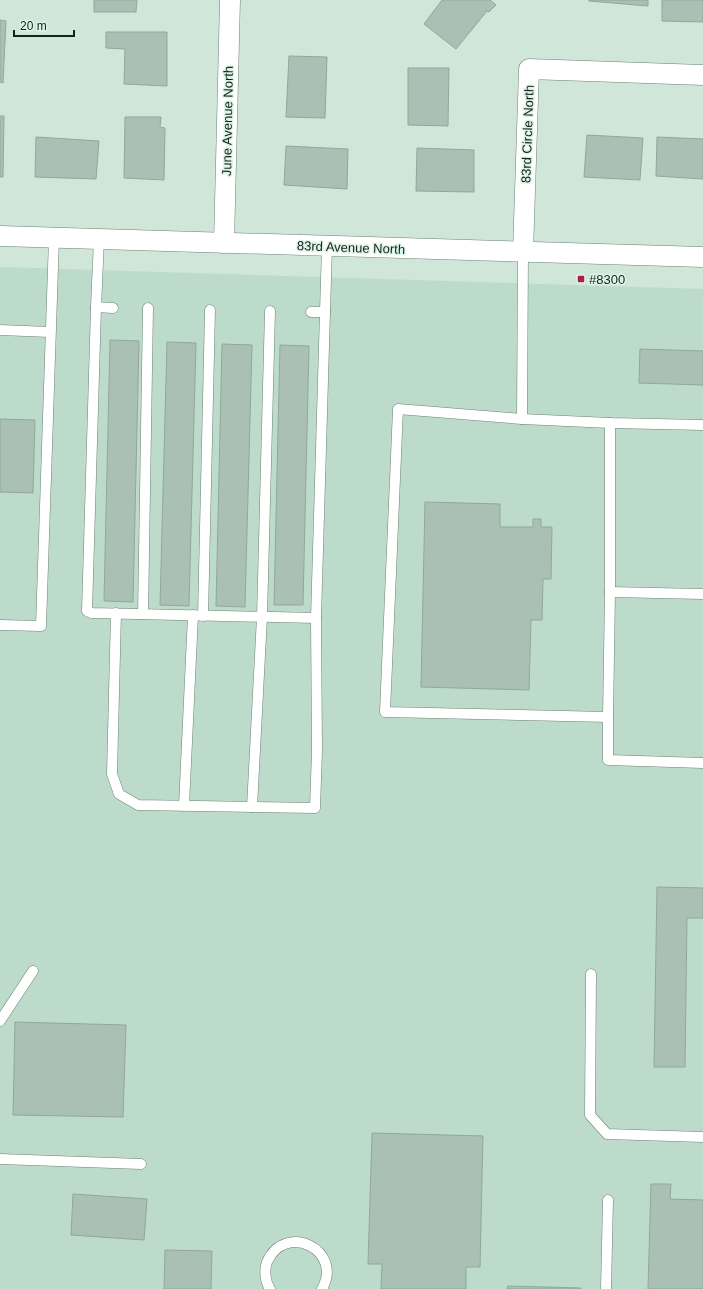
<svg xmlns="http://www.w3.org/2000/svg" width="703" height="1289" font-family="Helvetica,sans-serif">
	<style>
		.built { fill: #bddbca }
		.building { fill: #aac0b4; stroke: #91a79b }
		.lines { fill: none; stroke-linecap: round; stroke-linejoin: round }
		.service-casing { stroke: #6c8176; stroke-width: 11 }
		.minor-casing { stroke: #6c8176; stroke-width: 21 }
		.service { stroke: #fff; stroke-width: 10 }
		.minor { stroke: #fff; stroke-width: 20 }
		.poi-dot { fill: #b01d46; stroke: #dcf4e7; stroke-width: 1.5 }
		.labels { text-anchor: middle; stroke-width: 3; stroke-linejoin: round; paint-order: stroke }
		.street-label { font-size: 13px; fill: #18211c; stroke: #dcf4e7 }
		.poi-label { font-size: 13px; fill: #18211c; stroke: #dcf4e7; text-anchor: start }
	</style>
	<rect width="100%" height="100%" fill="#cfe6d9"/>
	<!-- built -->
	<path class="built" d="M0 267 703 289V1289H0Z"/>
	<!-- building -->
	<g class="building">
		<path d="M94 0H137L136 12H94Z"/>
		<path d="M442 0H490L496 5 489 12 487 11 456 49 424 24Z"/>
		<path d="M589 0H648V6L589 1Z"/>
		<path d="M662 0H703V22L662 21Z"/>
		<path d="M0 20 6 21 3 83 0 82Z"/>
		<path d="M106 32H167V86L124 84 125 49 106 48Z"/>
		<path d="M289 56 327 57 325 118 286 117Z"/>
		<path d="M408 68H449L448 126 408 125Z"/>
		<path d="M0 116H4L3 177H0Z"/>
		<path d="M125 117H161L160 127 165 128 164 180 124 178Z"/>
		<path d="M587 135 643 138 640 180 584 177Z"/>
		<path d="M36 137 99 141 96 179 35 177Z"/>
		<path d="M657 137 703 139V179L656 176Z"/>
		<path d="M286 146 348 149 347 189 284 185Z"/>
		<path d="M417 148 474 150V192L416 191Z"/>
		<path d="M110 340 139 341 133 602 104 601Z"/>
		<path d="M167 342 196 343 189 606 160 605Z"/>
		<path d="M222 344 252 345 245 607 216 606Z"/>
		<path d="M280 345 309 346 303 605H274Z"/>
		<path d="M640 349 703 351V385L639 383Z"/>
		<path d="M0 419 35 420 33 493 0 492Z"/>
		<path d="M425 502 500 504V527H533V519H541V527H552L551 579H543L542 620H531L529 690 421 687Z"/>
		<path d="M657 887 703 888V918H687L685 1067H654Z"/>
		<path d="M15 1022 126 1025 123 1117 13 1115Z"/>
		<path d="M372 1133 483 1136 480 1267H466V1289H381L382 1264H368Z"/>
		<path d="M651 1184H671L670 1199 703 1200V1289H648Z"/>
		<path d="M73 1194 147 1199 144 1240 71 1235Z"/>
		<path d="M165 1250 212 1251 211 1289H164Z"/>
		<path d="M508 1286 581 1288V1289H507Z"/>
	</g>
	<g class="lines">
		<defs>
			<g id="service">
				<path d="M99 239 96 307 113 308"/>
				<path d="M523 252 522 419 398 409 385 712 608 717 610 592 703 594"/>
				<path d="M96 307 87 611 92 613 316 618 325 312"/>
				<path d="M311 312H325L327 246"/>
				<path d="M0 330 50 332"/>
				<path d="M522 419 610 423 703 425"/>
				<path d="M610 423V592"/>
				<path d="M116 613 112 774 119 794 138 805 315 808 317 751 316 618"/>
				<path d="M143 614 148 308"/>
				<path d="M203 616 210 310"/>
				<path d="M0 625 41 626 54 238"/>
				<path d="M608 717V760L703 763"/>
				<path d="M184 806 193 615"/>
				<path d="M252 807 262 617 270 311"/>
				<path d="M591 974 590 1115 607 1134 703 1137"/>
				<path d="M0 1021 33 971"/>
				<path d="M0 1159 141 1164"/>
				<path d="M270 1289C265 1282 264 1270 267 1262 285 1221 344 1250 322 1289"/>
				<path d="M606 1289 608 1200"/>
			</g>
			<g id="minor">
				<path d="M0 236 703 257"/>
				<path d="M224 243 230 0"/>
				<path d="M523 252 529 69 703 75"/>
			</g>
		</defs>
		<!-- service casing -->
		<use href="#service" class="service-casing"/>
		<!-- minor casing -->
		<use href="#minor" class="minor-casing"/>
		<!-- service -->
		<use href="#service" class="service"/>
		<!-- minor -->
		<use href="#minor" class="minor"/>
	</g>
	<!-- markers -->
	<rect class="poi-dot" x="577" y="275" width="8" height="8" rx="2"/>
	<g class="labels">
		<!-- street labels -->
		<g class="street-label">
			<text transform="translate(227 121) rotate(-89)" y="5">June Avenue North</text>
			<text transform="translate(527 134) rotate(-88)" y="5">83rd Circle North</text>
			<text transform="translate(351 247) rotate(2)" y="5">83rd Avenue North</text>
		</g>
		<!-- poi labels -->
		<g class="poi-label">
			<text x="589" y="284">#8300</text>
		</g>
	</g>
	<!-- scale -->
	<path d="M14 30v6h60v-6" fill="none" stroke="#18211c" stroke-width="2"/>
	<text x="20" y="30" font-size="12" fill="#18211c" stroke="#dcf4e7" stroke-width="3" paint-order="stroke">20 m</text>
</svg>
